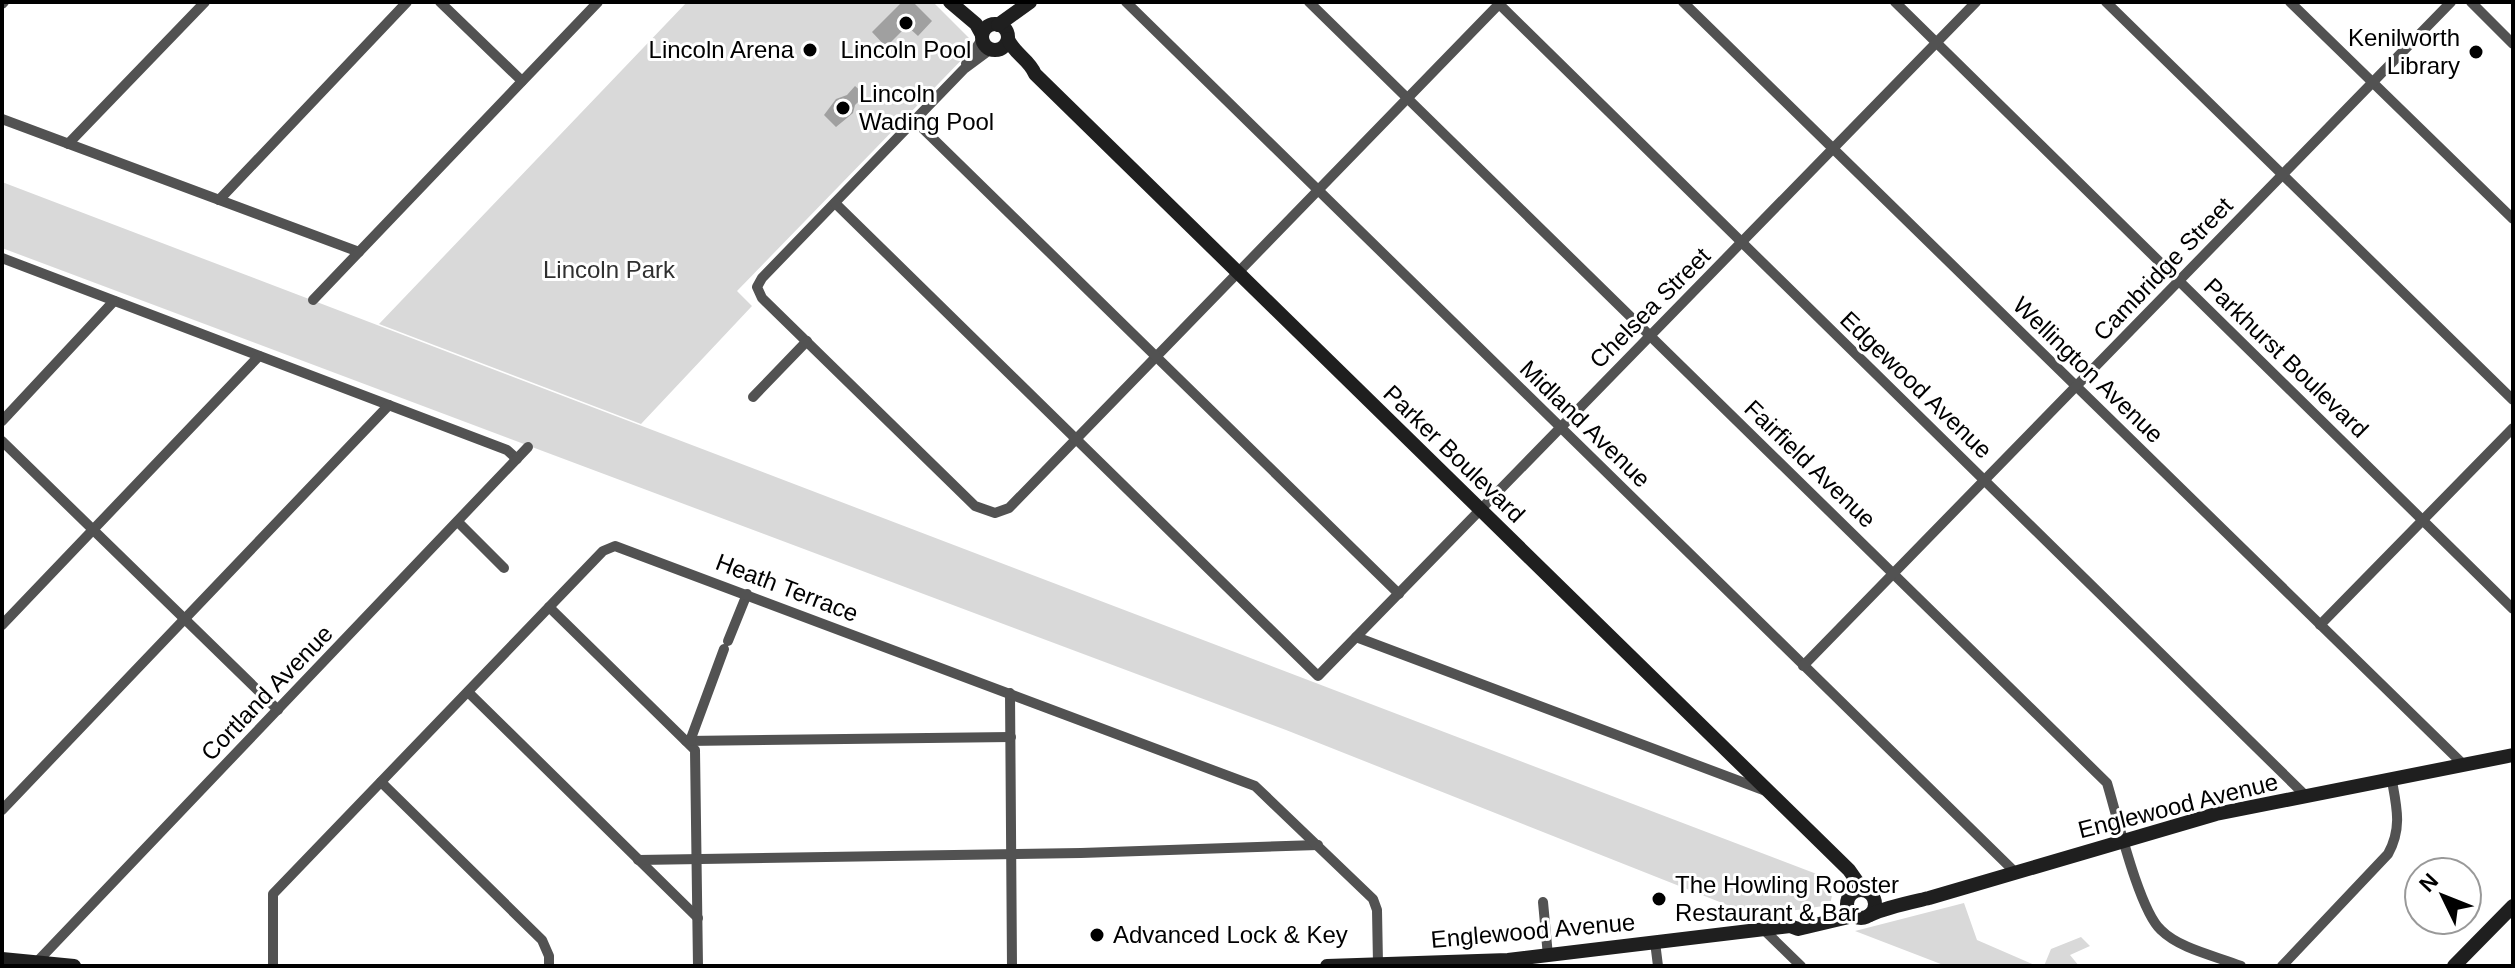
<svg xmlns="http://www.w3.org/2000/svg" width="2515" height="968" font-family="Arial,sans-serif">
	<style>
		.green { fill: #d9d9d9 }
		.water { fill: #a0a0a0 }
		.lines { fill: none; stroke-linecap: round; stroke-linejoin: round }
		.street { stroke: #525252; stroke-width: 10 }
		.secondary { stroke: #1f1f1f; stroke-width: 14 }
		.poi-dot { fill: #000; stroke: #fff; stroke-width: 3 }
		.labels { text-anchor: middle; stroke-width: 6; stroke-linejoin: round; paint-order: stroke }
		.poi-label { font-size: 24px; fill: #000; stroke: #fff; text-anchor: start }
		.street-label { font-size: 24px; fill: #000; stroke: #fff }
		.park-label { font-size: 24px; fill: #303030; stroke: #fff }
	</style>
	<rect width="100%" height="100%" fill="#fff"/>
	<!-- green -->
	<g class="green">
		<path d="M687 2H933L976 45 737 291 752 306 641 424 379 324Z"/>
		<path d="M2 182 1835 881 1830 905 1755 916 1286 730 2 248Z"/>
		<path d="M1964 903 1977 940 2037 966H1946L1855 931Z"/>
		<path d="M2081 937 2090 946 2070 955 2079 966H2044L2051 949Z"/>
	</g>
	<!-- water -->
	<g class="water">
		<path d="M902 2H913L932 21 918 36 907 26 886 47 872 32Z"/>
		<path d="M855 86 865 95 855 105 853 113 836 127 824 115 836 99 847 95Z"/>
	</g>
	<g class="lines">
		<!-- street -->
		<g class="street">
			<path d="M440 2 522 81"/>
			<path d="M1126 2 2016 873"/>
			<path d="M1309 2 2107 783C2117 816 2139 910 2161 930 2180 949 2216 956 2241 966"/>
			<path d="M1497 2 2307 797"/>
			<path d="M1683 2 2465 766"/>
			<path d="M1895 2 2513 609"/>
			<path d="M2106 2 2513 400"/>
			<path d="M2290 2 2513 219"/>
			<path d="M2471 2 2513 44"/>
			<path d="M2 4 4 2"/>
			<path d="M991 49 964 69 762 278 757 287 762 298 975 506 995 513 1009 508 1501 2"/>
			<path d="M966 64 982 39"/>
			<path d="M2 119 359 252"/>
			<path d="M914 120 1399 594"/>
			<path d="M68 144 205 2"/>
			<path d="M219 200 407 2"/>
			<path d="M835 203 1318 676 1976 2"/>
			<path d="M2 258 507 450 517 459"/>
			<path d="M313 300 598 2"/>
			<path d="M753 397 807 341"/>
			<path d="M2 421 114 301"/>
			<path d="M2 441 278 710"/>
			<path d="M458 522 504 568"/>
			<path d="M549 607 695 750 698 966"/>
			<path d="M2 625 259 356"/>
			<path d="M2320 625 2513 428"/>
			<path d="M1356 637 1766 791"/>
			<path d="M728 641 747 594"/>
			<path d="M1803 666 2451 2"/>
			<path d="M468 692 698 918"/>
			<path d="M1010 693 1012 966"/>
			<path d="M686 741 1011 737"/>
			<path d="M690 741 724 649"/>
			<path d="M381 782 542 940 549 956V966"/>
			<path d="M2 810 389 405"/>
			<path d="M638 860 1081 853 1318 845"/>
			<path d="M1543 902 1548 956"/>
			<path d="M1763 929 1801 966"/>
			<path d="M1655 942 1658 966"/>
			<path d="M34 965 528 447"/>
			<path d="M273 966V894L603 551 615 546 1255 786 1373 899 1377 910 1378 964"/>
			<path d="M2282 966 2388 854C2402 829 2397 808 2392 781"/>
		</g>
		<!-- secondary -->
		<g class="secondary">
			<path d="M950 2 976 24 982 35"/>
			<circle cx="995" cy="37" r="13"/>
			<path d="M998 25 1030 2"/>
			<path d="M1008 39C1014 54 1029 59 1035 74L1849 870 1863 890"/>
			<circle cx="1861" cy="904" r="14"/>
			<path d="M1870 915C1886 907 1912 902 1929 898L2216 814 2513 755"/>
			<path d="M2 959 74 966"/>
			<path d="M1327 966 1508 960 1790 926 1798 929 1853 916"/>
			<path d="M2454 966 2513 906"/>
		</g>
	</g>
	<!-- markers -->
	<g class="poi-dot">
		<circle cx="906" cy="23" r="8"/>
		<circle cx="810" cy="50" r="8"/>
		<circle cx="2476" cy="52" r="8"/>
		<circle cx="843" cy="108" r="8"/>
		<circle cx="1659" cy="899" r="8"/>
		<circle cx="1097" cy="935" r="8"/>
	</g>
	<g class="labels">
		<!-- poi labels -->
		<g class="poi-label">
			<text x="2460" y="46" text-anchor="end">Kenilworth<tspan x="2460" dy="28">Library</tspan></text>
			<text x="794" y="58" text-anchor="end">Lincoln Arena</text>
			<text x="906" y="58" text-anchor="middle">Lincoln Pool</text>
			<text x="859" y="102">Lincoln<tspan x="859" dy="28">Wading Pool</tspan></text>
			<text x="1675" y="893">The Howling Rooster<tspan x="1675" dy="28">Restaurant &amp; Bar</tspan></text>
			<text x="1113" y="943">Advanced Lock &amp; Key</text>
		</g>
		<!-- street labels -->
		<g class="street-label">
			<text transform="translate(2163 269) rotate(-46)" y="8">Cambridge Street</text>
			<text transform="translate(1650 308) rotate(-45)" y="8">Chelsea Street</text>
			<text transform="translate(2286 358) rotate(44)" y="8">Parkhurst Boulevard</text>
			<text transform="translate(2088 370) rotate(44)" y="8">Wellington Avenue</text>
			<text transform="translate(1916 385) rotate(44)" y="8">Edgewood Avenue</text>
			<text transform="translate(1585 424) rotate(44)" y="8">Midland Avenue</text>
			<text transform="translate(1454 454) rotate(44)" y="8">Parker Boulevard</text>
			<text transform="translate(1810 464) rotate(44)" y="8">Fairfield Avenue</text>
			<text transform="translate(787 588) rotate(21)" y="8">Heath Terrace</text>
			<text transform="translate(267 693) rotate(-46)" y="8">Cortland Avenue</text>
			<text transform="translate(2178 806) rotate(-14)" y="8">Englewood Avenue</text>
			<text transform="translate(1533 931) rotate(-5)" y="8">Englewood Avenue</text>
		</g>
		<!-- park labels -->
		<g class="park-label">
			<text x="609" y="278">Lincoln Park</text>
		</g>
	</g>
	<!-- border -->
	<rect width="2515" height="968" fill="none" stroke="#000000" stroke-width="8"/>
	<!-- north arrow -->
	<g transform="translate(2443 896) rotate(313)"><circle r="38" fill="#ffffff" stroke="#999999" stroke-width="2"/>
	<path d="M0-6L14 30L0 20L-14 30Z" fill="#000000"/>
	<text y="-12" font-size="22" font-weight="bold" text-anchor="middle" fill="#000000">N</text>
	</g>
</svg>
